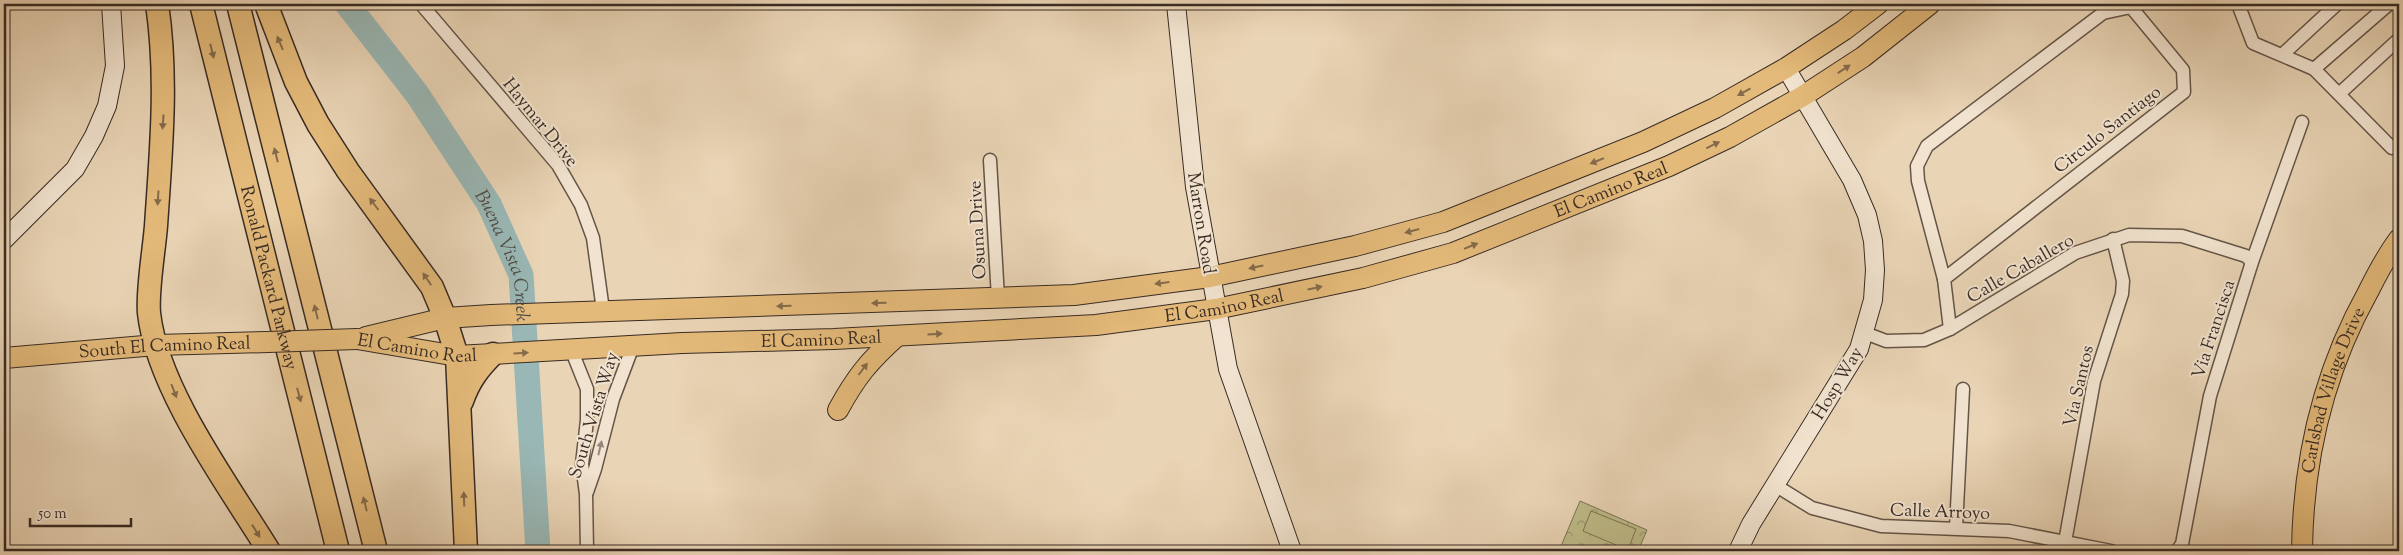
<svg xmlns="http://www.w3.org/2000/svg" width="2403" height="555" font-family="'Sorts Mill Goudy',serif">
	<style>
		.forest { fill: url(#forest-crowns); stroke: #7b7356 }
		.garden { fill: #bebb88; stroke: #7b7356 }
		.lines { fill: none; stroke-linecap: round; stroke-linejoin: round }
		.river { stroke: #99b7b5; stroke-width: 25 }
		.street-casing { stroke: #645548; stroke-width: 15 }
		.secondary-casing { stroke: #382b24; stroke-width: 20 }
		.primary-casing { stroke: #382b24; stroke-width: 22 }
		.highway-casing { stroke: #382b24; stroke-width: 25 }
		.street { stroke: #f1e3cf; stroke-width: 12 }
		.secondary { stroke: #f1e3cf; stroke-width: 18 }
		.primary { stroke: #e4ba7a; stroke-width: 20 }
		.highway { stroke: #e4ba7a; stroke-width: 22 }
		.primary-bridge-casing { stroke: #382b24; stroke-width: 22; stroke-linecap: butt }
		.primary-bridge { stroke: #e4ba7a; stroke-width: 20 }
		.oneway { fill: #856b4b }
		.oneway2 { fill: #94877a }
		.labels { text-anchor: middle; stroke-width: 4; stroke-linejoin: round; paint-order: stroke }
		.street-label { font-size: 18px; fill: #382b24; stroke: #f1e3cf }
		.water-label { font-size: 19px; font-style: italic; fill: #504e48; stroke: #f1e3cf }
	</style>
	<defs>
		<pattern id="forest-crowns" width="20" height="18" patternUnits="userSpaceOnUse" patternTransform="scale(1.25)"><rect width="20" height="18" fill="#bebb88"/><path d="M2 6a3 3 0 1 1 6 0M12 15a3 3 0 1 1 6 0" fill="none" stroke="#9b986f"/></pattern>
	</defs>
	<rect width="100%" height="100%" fill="#e9d4b5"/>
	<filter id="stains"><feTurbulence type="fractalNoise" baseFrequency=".004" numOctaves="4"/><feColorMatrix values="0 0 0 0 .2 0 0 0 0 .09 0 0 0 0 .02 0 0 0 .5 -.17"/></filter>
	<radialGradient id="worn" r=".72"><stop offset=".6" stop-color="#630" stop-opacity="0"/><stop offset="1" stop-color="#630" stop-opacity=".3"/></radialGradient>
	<!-- forest -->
	<path class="forest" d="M1580 501 1647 530 1638 551H1559Z"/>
	<!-- garden -->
	<path class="garden" d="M1591 511 1636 529 1628 550 1583 531Z"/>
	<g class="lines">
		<!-- river -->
		<path class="river" id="s1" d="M347 4 417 94 489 204 521 275 538 551"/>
		<defs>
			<g id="street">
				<path d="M421 4 558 165 581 205 593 238 603 310"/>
				<path d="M2238 4 2253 43 2314 69 2392 148"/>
				<path d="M2131 7 2183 70 2184 92 1944 279 1918 181 1917 166 1927 146 2103 13Z"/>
				<path d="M2282 55 2337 4"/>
				<path d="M2314 69 2389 4"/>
				<path d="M2339 94 2399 39"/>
				<path d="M990 160 998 298"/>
				<path d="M1944 279 1950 329"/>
				<path d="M1865 333 1886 341 1924 340 1950 329 2075 253 2129 235 2182 236 2246 256 2252 262"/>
				<path d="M571 349 587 389V420L582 464 586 494 587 551"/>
				<path d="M1775 485 1812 508 1881 526 2009 531 2111 551"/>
				<path d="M587 492 595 469 613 399 633 346"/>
				<path d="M1956 528 1963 389"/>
				<path d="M2065 542 2094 381 2122 294 2123 281 2113 239"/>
				<path d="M2177 551 2182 544 2210 396 2252 262 2302 122"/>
			</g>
			<g id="secondary">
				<path d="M1176 4 1195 187 1228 369 1292 551"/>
				<path d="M4 240 75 169 94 136 107 106 115 66 111 4"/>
				<path d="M1738 551 1751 524 1859 349 1873 300 1875 270 1873 241 1867 215 1852 180 1786 68"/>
			</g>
			<g id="primary">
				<path d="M366 337 445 318 491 315 1074 295 1210 277 1355 246 1443 222 1643 142 1715 108 1786 68 1844 30 1878 4"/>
				<path id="s2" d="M357 339 457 356 682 343 834 339 1096 325 1216 309 1363 278 1453 253 1669 166 1730 137 1803 96 1863 57 1930 4"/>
				<path id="s3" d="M4 358 156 345 268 342"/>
				<path d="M838 410C856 377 869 361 897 336"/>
				<path id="s4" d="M2302 551C2303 459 2323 373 2368 292 2377 274 2387 255 2399 239"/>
			</g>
			<g id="highway">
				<path d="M157 4C168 78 161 151 156 226 154 251 147 290 149 313 157 389 229 486 269 551"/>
				<path id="s5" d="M201 4 338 551"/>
				<path d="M238 4 376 551"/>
				<path d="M266 4 296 82 318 124 348 171 432 287 445 318 457 356 466 551"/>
				<path d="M462 401C469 381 478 369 493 354"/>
			</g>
		</defs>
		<!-- street casing -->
		<use href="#street" class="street-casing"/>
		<!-- secondary casing -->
		<use href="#secondary" class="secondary-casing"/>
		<!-- primary casing -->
		<use href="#primary" class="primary-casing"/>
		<!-- highway casing -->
		<use href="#highway" class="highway-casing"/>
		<!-- street -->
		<use href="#street" class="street"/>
		<!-- secondary -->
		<use href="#secondary" class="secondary"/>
		<!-- primary -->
		<use href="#primary" class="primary"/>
		<!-- highway -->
		<use href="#highway" class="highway"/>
		<defs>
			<path id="primary-bridge" d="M268 342 357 339"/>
		</defs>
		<!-- primary-bridge casing -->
		<use href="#primary-bridge" class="primary-bridge-casing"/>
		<!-- primary-bridge -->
		<use href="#primary-bridge" class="primary-bridge"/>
	</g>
	<!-- one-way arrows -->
	<defs><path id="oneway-solid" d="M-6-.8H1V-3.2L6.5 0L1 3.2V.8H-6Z" transform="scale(1.25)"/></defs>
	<g class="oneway">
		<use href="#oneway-solid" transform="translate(280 43) rotate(-113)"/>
		<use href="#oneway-solid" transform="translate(212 51) rotate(76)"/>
		<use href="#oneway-solid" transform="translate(1844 69) rotate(-33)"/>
		<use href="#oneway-solid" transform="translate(1744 92) rotate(151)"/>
		<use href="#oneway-solid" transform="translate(163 122) rotate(94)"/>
		<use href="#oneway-solid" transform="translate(1713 145) rotate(-26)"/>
		<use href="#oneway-solid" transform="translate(276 155) rotate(-104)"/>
		<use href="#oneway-solid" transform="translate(1597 161) rotate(158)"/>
		<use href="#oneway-solid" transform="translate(158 198) rotate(94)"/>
		<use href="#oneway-solid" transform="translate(374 204) rotate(-127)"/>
		<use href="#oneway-solid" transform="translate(1412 231) rotate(165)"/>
		<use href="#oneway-solid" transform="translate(1471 246) rotate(-22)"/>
		<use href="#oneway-solid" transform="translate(1256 267) rotate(168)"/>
		<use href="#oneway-solid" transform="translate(427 279) rotate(-124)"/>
		<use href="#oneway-solid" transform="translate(1162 283) rotate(173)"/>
		<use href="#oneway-solid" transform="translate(1315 288) rotate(-12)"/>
		<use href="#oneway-solid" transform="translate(879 303) rotate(178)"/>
		<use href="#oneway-solid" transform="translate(784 306) rotate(179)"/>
		<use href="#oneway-solid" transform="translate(316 312) rotate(-104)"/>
		<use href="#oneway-solid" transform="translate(935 334) rotate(-3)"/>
		<use href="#oneway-solid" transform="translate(521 353) rotate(-3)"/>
		<use href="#oneway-solid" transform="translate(863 369) rotate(-53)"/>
		<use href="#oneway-solid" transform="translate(174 391) rotate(69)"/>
		<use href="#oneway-solid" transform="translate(299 395) rotate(75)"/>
		<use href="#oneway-solid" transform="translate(464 499) rotate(-92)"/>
		<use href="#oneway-solid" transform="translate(365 504) rotate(-104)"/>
		<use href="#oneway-solid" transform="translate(256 531) rotate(58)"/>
	</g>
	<use class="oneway2" href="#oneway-solid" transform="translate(600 448) rotate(-77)"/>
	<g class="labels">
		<!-- street labels -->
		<g class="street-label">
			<text transform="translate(541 122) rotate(51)" y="6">Haymar Drive</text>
			<text transform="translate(2107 129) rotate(-38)" y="6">Circulo Santiago</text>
			<text dy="6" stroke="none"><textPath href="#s2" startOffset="1276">El Camino Real</textPath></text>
			<text transform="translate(1202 223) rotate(81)" y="6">Marron Road</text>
			<text transform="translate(977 230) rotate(-93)" y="6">Osuna Drive</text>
			<text transform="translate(2020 268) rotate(-30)" y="6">Calle Caballero</text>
			<text dy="6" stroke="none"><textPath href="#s5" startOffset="282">Ronald Packard Parkway</textPath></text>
			<text dy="6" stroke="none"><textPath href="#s2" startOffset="871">El Camino Real</textPath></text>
			<text transform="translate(2213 329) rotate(-72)" y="6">Via Francisca</text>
			<text dy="6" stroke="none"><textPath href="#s2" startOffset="466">El Camino Real</textPath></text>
			<text dy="6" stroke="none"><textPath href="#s2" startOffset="61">El Camino Real</textPath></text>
			<text dy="6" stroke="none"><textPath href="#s3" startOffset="161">South El Camino Real</textPath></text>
			<text transform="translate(1837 383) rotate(-59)" y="6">Hosp Way</text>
			<text transform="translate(2078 386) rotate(-77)" y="6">Via Santos</text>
			<text dy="6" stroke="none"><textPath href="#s4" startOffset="165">Carlsbad Village Drive</textPath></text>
			<text transform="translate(593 415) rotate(-73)" y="6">South Vista Way</text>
			<text transform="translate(1940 511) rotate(2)" y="6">Calle Arroyo</text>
		</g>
		<!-- water labels -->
		<g class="water-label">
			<text dy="7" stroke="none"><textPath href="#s1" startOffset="300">Buena Vista Creek</textPath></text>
		</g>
	</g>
	<!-- margin -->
	<rect width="2403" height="555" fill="none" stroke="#e9d4b5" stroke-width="20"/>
	<rect x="5" y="5" width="2393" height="545" fill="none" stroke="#382b24" stroke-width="2.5"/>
	<rect x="10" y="10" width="2383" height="535" fill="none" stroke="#382b24"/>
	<!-- scale -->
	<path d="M30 518v8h101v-8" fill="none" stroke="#382b24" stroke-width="2.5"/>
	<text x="38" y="518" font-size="15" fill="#382b24" stroke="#f1e3cf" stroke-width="4" paint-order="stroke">50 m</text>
	<rect width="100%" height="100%" filter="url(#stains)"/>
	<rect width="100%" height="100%" fill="url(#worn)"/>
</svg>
